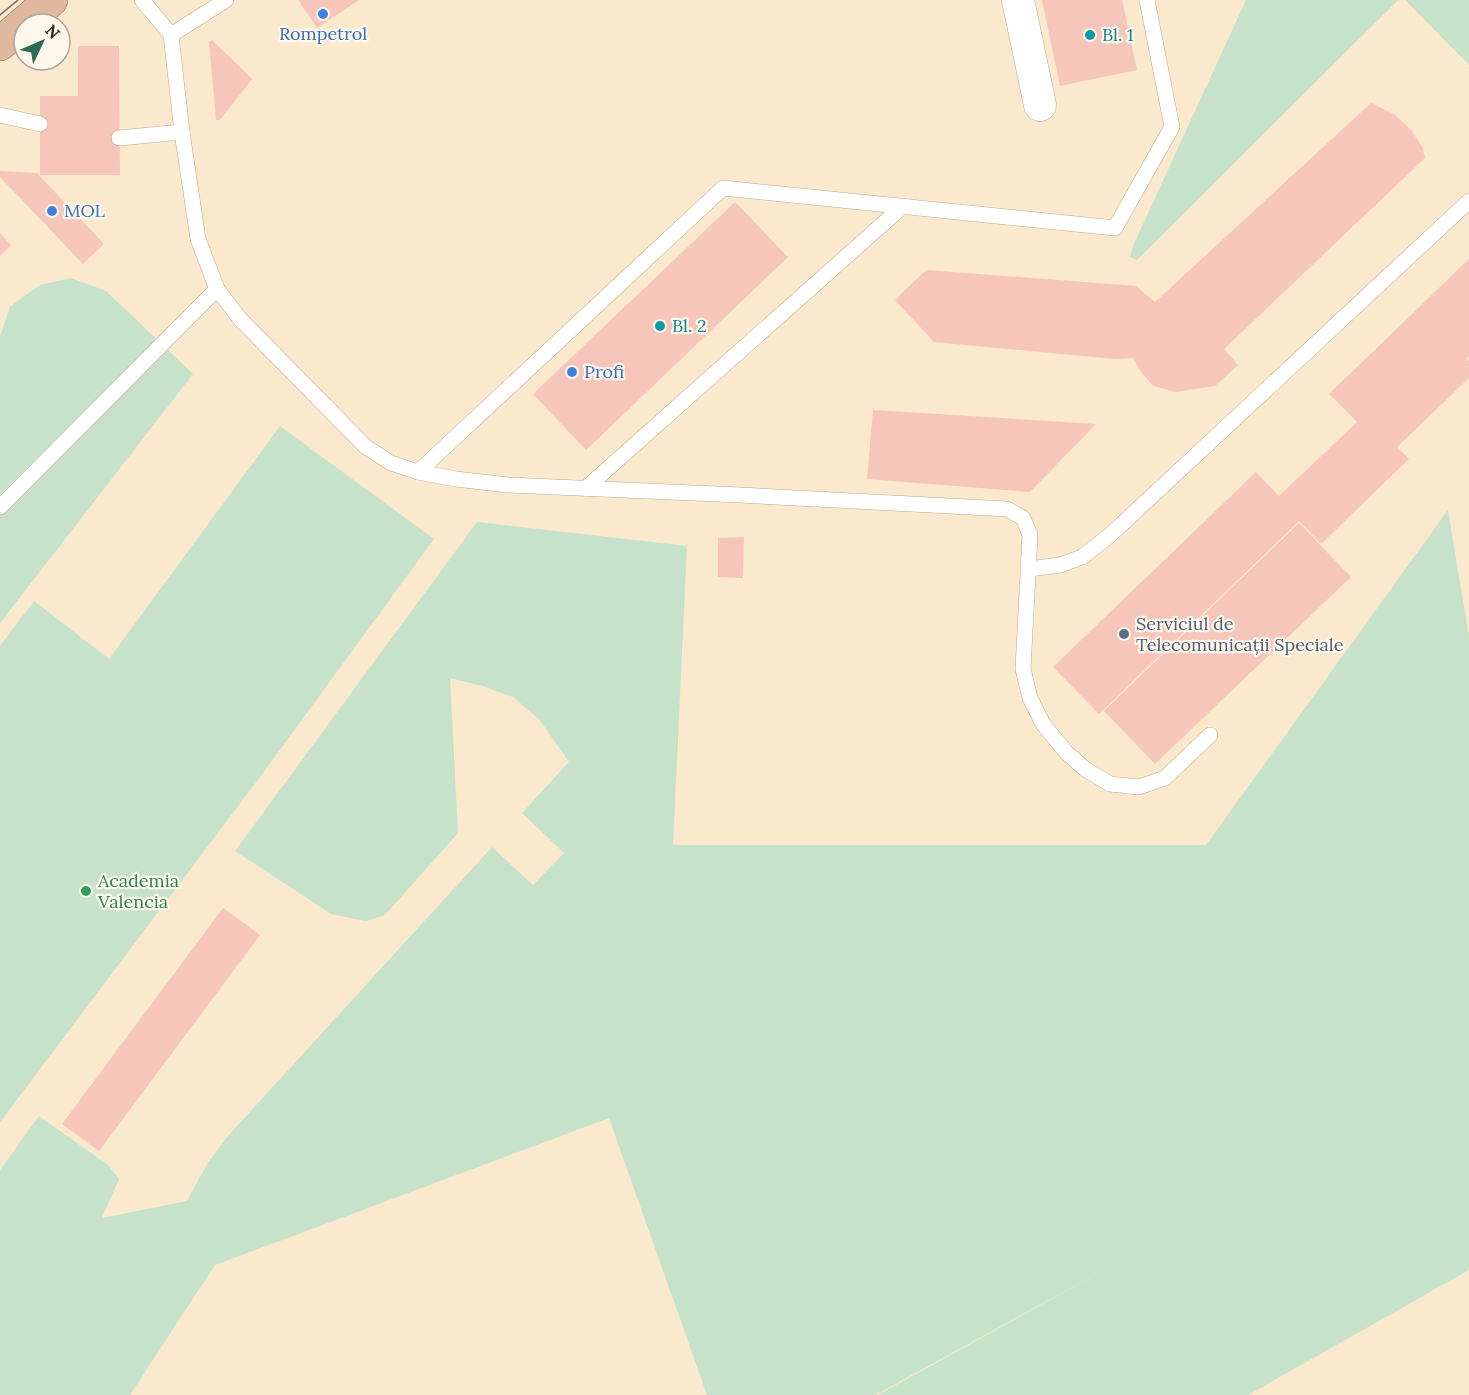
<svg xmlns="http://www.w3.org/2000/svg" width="1469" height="1395" font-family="Lora,serif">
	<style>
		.green { fill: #c6e2ca }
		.building { fill: #f6c6bb }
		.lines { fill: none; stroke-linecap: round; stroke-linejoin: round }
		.lane-casing { stroke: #b9a98f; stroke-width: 16 }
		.street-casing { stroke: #b9a98f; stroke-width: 33 }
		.primary-casing { stroke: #936746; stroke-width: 34 }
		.lane { stroke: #fff; stroke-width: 15 }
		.street { stroke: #fff; stroke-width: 32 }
		.primary { stroke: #dfb89d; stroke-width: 33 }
		.tram { stroke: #736a59; stroke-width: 1.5 }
		.shop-dot { fill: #3f7fe0; stroke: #fef7ec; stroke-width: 2 }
		.culture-dot { fill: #0f9aa8; stroke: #fef7ec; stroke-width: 2 }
		.service-dot { fill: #5c6f8a; stroke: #fef7ec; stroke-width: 2 }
		.leisure-dot { fill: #2e9e5b; stroke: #fef7ec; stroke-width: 2 }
		.labels { text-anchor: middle; stroke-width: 4.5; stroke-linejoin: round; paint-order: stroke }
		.shop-label { font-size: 18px; fill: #366cbe; stroke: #fef7ec; text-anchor: start }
		.culture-label { font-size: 18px; fill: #0d838f; stroke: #fef7ec; text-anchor: start }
		.service-label { font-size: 18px; fill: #4e5e75; stroke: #fef7ec; text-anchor: start }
		.leisure-label { font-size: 18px; fill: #27864d; stroke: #fef7ec; text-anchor: start }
	</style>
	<rect width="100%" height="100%" fill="#fae9cd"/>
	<!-- green -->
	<g class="green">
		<path d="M1246 0H1398L1137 260 1130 257 1133 246Z"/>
		<path d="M1405 0H1469V65Z"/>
		<path d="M71 278 106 291 193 374 0 623V336L10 307 40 285Z"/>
		<path d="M280 426 434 539 263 773 0 1122V646L34 601 109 659Z"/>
		<path d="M1448 510 1469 637V1270L1248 1395H878L1128 1257 875 1395H707L609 1118 215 1265 130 1395H0V1170L39 1116 108 1165 119 1179 102 1218 187 1201 207 1164 228 1136 492 847 533 885 564 853 522 813 569 762 539 719 513 697 483 686 450 678 458 833 385 915 366 921 331 914 235 851 477 522 687 546 673 845H1206Z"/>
	</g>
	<!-- building -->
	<g class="building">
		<path d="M298 0H359L317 28Z"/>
		<path d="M1042 0H1122L1137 70 1060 86Z"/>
		<path d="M212 40 252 79 220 120H216L209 42Z"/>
		<path d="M78 46H119L120 175H40V96H78Z"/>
		<path d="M1371 103 1394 114 1411 130 1423 148 1425 158 1224 349 1238 365 1215 386 1176 392 1153 386 1142 373 1133 358 1115 359 934 342 895 300 926 270 1136 286 1155 302Z"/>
		<path d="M0 171 37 173 104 244 83 264 0 177Z"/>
		<path d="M735 202 788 257 586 450 533 394Z"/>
		<path d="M0 233 11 245 0 256Z"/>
		<path d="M1469 259V356L1466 359 1469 361V378L1397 447 1409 459 1321 544 1299 521 1099 714 1053 667 1256 472 1279 496 1357 422 1329 394Z"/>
		<path d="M873 410 1096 424 1030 492 867 479Z"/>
		<path d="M1299 523 1351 577 1155 764 1104 711Z"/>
		<path d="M744 537 743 578 718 577V538Z"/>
		<path d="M223 908 260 935 99 1151 62 1124Z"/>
	</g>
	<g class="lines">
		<defs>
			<g id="lane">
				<path d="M142 0 171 35 182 132 198 239 217 289 240 319 366 447 391 463 418 472 456 479 508 485 740 495 1007 509 1023 518 1030 535 1023 669 1030 698 1043 724 1066 752 1085 769 1110 784 1139 787 1165 778 1210 735"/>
				<path d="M171 35 226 0"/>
				<path d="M0 115 40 124"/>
				<path d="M119 138 182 132"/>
				<path d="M418 472 723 188 1115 228 1172 127 1147 0"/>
				<path d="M586 488 903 206"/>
				<path d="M0 507 217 289"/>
				<path d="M1029 569 1060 565 1082 557 1109 536 1469 201"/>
			</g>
			<path id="street" d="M1018 0 1040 105"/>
			<path id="primary" d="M0 44 51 0"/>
		</defs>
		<!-- lane casing -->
		<use href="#lane" class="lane-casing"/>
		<!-- street casing -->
		<use href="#street" class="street-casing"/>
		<!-- primary casing -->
		<use href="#primary" class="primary-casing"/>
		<!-- lane -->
		<use href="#lane" class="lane"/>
		<!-- street -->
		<use href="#street" class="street"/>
		<!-- primary -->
		<use href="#primary" class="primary"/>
		<!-- tram -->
		<path class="tram" d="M0 15 18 0"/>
	</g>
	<!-- markers -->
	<g class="shop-dot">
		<circle cx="323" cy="14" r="6"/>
		<circle cx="52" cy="211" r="6"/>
		<circle cx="572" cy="372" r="6"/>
	</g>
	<g class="culture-dot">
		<circle cx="1090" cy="35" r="6"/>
		<circle cx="660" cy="326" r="6"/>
	</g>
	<circle class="service-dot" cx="1124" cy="634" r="6"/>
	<circle class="leisure-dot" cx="86" cy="891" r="6"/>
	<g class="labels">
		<!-- shop labels -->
		<g class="shop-label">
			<text x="323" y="40" text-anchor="middle">Rompetrol</text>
			<text x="64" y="217">MOL</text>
			<text x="584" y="378">Profi</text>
		</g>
		<!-- culture labels -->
		<g class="culture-label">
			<text x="1102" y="41">Bl. 1</text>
			<text x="672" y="332">Bl. 2</text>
		</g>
		<!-- service labels -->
		<g class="service-label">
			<text x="1136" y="630">Serviciul de<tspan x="1136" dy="21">Telecomunicații Speciale</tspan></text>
		</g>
		<!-- leisure labels -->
		<g class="leisure-label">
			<text x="98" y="887">Academia<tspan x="98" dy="21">Valencia</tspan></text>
		</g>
	</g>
	<!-- north arrow -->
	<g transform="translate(42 42) rotate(46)"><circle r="28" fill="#fef7ec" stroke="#aba59a" stroke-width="1.5"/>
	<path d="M0-4.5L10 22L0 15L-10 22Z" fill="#2e6b57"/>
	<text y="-9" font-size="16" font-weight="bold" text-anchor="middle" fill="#2f291e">N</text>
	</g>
</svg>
